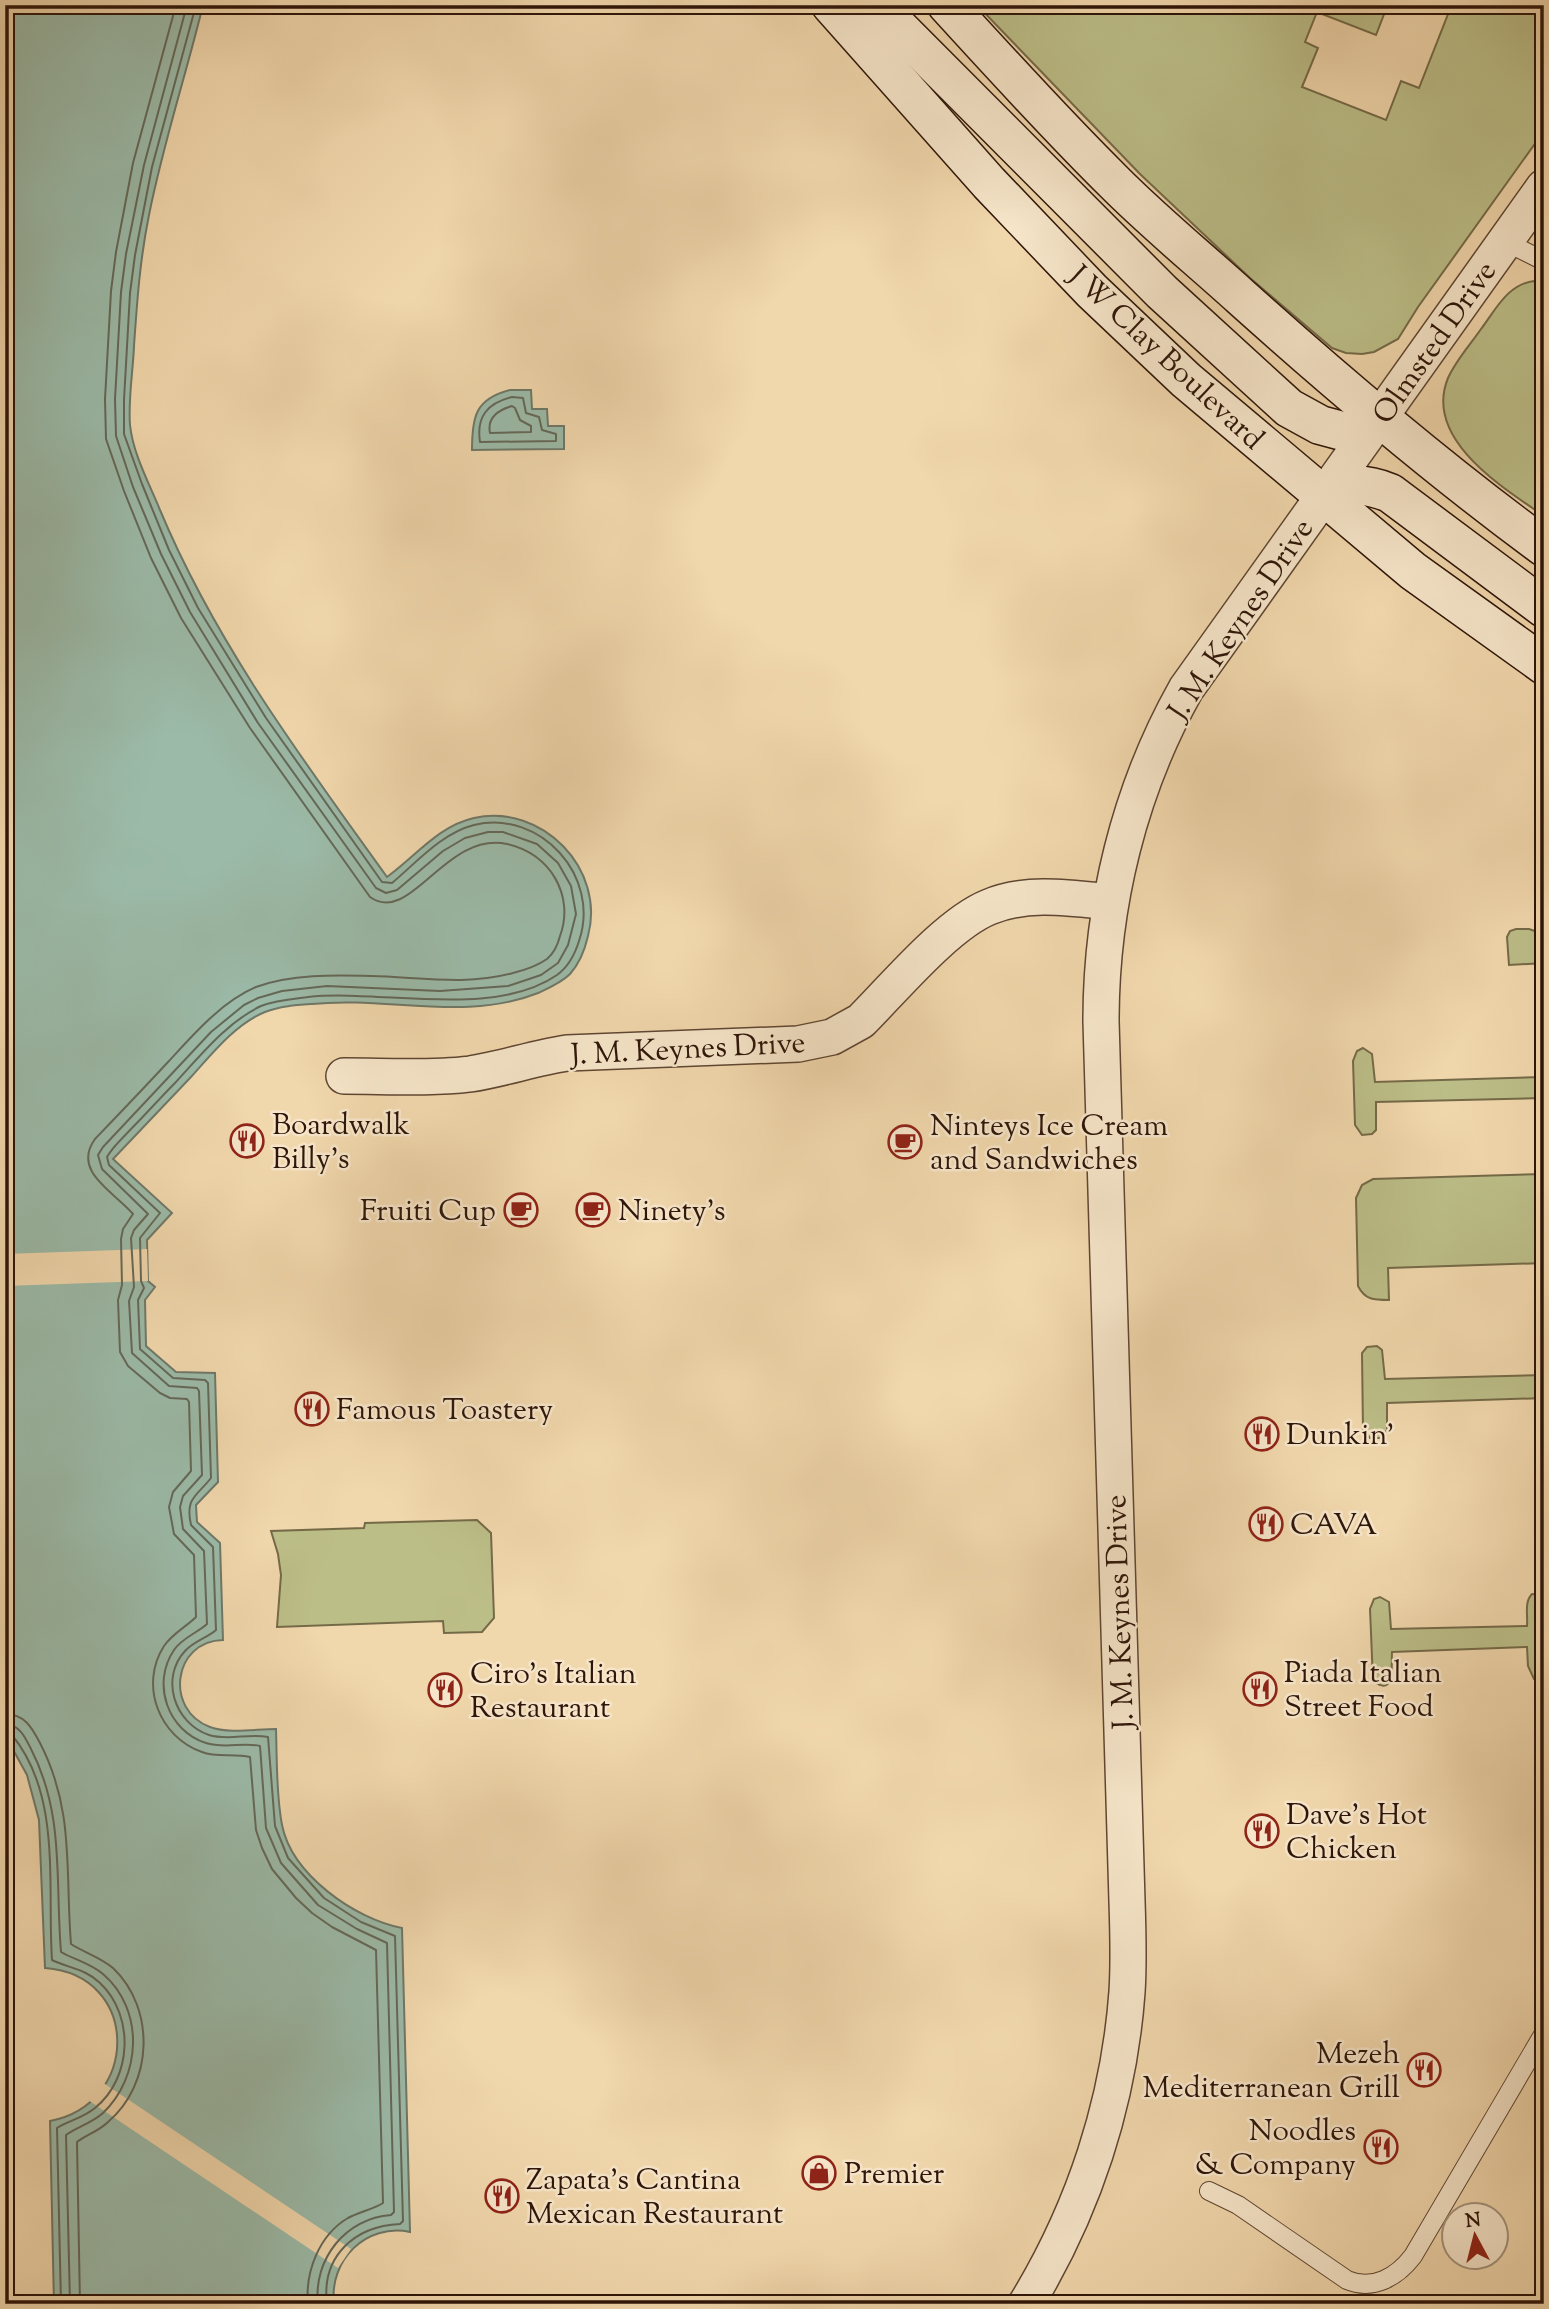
<svg xmlns="http://www.w3.org/2000/svg" width="1549" height="2309" font-family="'Sorts Mill Goudy',serif">
	<style>
		.green { fill: #bcbe88; stroke: #756a48; stroke-width: 2 }
		.water { fill: #9bbaa8; stroke: #6f7868; stroke-width: 2 }
		.pier { fill: #f1d7ac }
		.lines { fill: none; stroke-linecap: round; stroke-linejoin: round }
		.shore { stroke: #646858; stroke-width: 2 }
		.lane-casing { stroke: #5f4632; stroke-width: 20 }
		.street-casing { stroke: #5f4632; stroke-width: 38 }
		.secondary-casing { stroke: #2e1509; stroke-width: 41 }
		.lane { stroke: #f6e5c9; stroke-width: 18 }
		.street { stroke: #f6e5c9; stroke-width: 35 }
		.secondary { stroke: #f6e5c9; stroke-width: 38 }
		.labels { text-anchor: middle; stroke-width: 5; stroke-linejoin: round; paint-order: stroke }
		.street-label { font-size: 30px; fill: #2e1509; stroke: #f6e5c9 }
		.poi-label { font-size: 30px; fill: #2e1509; stroke: #f6e5c9; text-anchor: start }
	</style>
	<rect width="100%" height="100%" fill="#f1d7ac"/>
	<filter id="stains"><feTurbulence type="fractalNoise" baseFrequency=".00286" numOctaves="4"/><feColorMatrix values="0 0 0 0 .2 0 0 0 0 .09 0 0 0 0 .02 0 0 0 .5 -.17"/></filter>
	<radialGradient id="worn" r=".72"><stop offset=".6" stop-color="#630" stop-opacity="0"/><stop offset="1" stop-color="#630" stop-opacity=".3"/></radialGradient>
	<!-- green -->
	<g class="green">
		<path d="M977 5H1381L1386 9 1376 35 1317 12 1305 42 1318 48 1302 87 1386 120 1401 81 1419 88 1450 9 1442 5H1544V131L1418 307 1398 339 1374 352 1362 354 1346 353 1332 348 1250 278 1140 174Z"/>
		<path d="M1534 281 1544 284V516C1502 487 1423 439 1448 378 1456 360 1470 345 1481 329 1496 309 1508 284 1534 281Z"/>
		<path d="M1516 929H1529L1544 934V963L1509 965 1507 937 1510 931Z"/>
		<path d="M1363 1048 1372 1054 1375 1082 1544 1077V1098L1376 1102V1130L1372 1134 1362 1135 1355 1125 1353 1061 1357 1051Z"/>
		<path d="M1544 1174V1263L1388 1268 1389 1300C1374 1300 1365 1300 1358 1286L1356 1198 1362 1185 1373 1179Z"/>
		<path d="M1377 1346 1382 1350 1385 1379 1544 1375V1398L1387 1403V1430L1381 1438H1370L1363 1430 1362 1353 1367 1347Z"/>
		<path d="M477 1520 491 1533 494 1618 482 1632 444 1633 443 1621 277 1627 281 1575 278 1554 271 1531 364 1528 365 1523Z"/>
		<path d="M1532 1594 1544 1595V1680L1534 1679 1528 1666 1527 1647 1392 1652C1391 1664 1396 1698 1373 1681L1370 1609 1374 1599 1380 1597 1389 1602 1391 1629 1527 1626C1528 1615 1524 1602 1532 1594Z"/>
	</g>
	<!-- water -->
	<g class="water">
		<path d="M5 5H203C186 75 163 144 149 215 140 259 137 302 134 346 133 372 128 399 130 425 133 454 149 483 160 510 216 644 303 760 387 877 415 857 438 826 474 818 542 803 606 869 588 936 585 949 579 964 570 974 561 983 549 988 538 993 466 1022 387 996 312 1004 297 1005 280 1006 265 1012 235 1024 211 1055 190 1078 164 1105 139 1132 113 1159L172 1213 147 1240 148 1281 155 1287 145 1300 146 1346 176 1372 215 1373 218 1482 196 1505 197 1522 220 1543 223 1640C173 1641 164 1710 210 1727 229 1734 256 1729 276 1729 277 1760 276 1794 282 1825 292 1875 355 1919 402 1928L410 2232C366 2223 329 2260 334 2304H54L50 2121C140 2104 141 1975 45 1968L39 1820 27 1775 5 1735Z"/>
		<path d="M510 390H531L532 409H547L548 426H564V449L472 450C472 417 475 399 510 390Z"/>
	</g>
	<!-- pier -->
	<g class="pier">
		<path d="M147 1249 148 1281 5 1286V1254Z"/>
		<path d="M102 2082 351 2249 338 2268 88 2100Z"/>
	</g>
	<g class="lines">
		<!-- shore -->
		<g class="shore">
			<path d="M176 5 133 163 116 252 111 291 105 399 106 439 124 491 151 558 181 618 250 728 370 897C411 926 445 831 507 844 550 853 575 896 560 936 558 944 554 953 547 959 537 966 525 970 513 973 466 986 419 977 371 976 334 975 291 974 256 987 221 1002 193 1035 168 1062 144 1088 119 1114 95 1139 71 1172 116 1193 133 1214L123 1229 121 1239 122 1285 118 1300 120 1352 128 1366 160 1393 170 1398 187 1399 189 1402 191 1471 173 1492 169 1507 174 1534 194 1555 196 1617C186 1627 173 1633 164 1646 139 1685 159 1737 202 1752 217 1758 234 1753 250 1757L256 1830 262 1848 272 1869 296 1898 312 1913 332 1927 376 1950 383 2203C374 2209 359 2212 348 2218 319 2235 305 2272 308 2304"/>
			<path d="M187 5 144 165 126 254 121 292 115 399 116 436 133 487 161 554 190 612 258 723 376 888 386 893 397 890 443 851 465 838 488 832H503L537 844 558 863 571 886 576 914 568 945 558 963 541 975 508 986 440 991 327 986 282 991 258 998 244 1005 211 1032 103 1147 98 1155 102 1169 148 1214 134 1230 131 1238 134 1287 129 1301 132 1353 169 1386 197 1388 199 1391 202 1475 183 1496 180 1507 183 1529 204 1551 207 1624C197 1633 182 1638 174 1650 151 1684 168 1731 206 1743 224 1749 243 1742 260 1746L266 1828 281 1863 318 1905 357 1929 387 1943 394 2212 391 2215C346 2218 313 2259 318 2304"/>
			<path d="M196 5 152 167 135 255 130 293 124 400V434L142 484 169 550 198 608 266 718 382 882 392 883C417 862 442 833 474 825 541 809 601 877 579 941 575 954 568 967 557 975 493 1019 382 989 308 997 292 999 276 1000 261 1006 227 1022 200 1056 175 1083 160 1098 146 1114 131 1129 123 1138 113 1146 107 1157L109 1165 160 1213 140 1238 141 1281 144 1288 138 1300 140 1349 173 1378 205 1380 208 1383 211 1478C196 1497 185 1498 191 1525L213 1547 216 1630C207 1638 194 1641 185 1651 160 1678 174 1723 209 1735 228 1741 249 1733 268 1737L275 1826 288 1858 324 1898 361 1922 395 1936 403 2221 400 2224C355 2226 321 2256 327 2304"/>
			<path d="M512 397 523 398 526 413 539 417 542 430 556 434V441L480 442C476 416 488 403 512 397Z"/>
			<path d="M512 406 515 408 520 420 531 426V432L490 433C487 418 498 410 512 406Z"/>
			<path d="M5 1714C25 1714 32 1728 40 1743 75 1811 65 1871 71 1944 85 1953 100 1957 113 1968 156 2009 153 2084 108 2122 99 2131 86 2135 77 2142L80 2304"/>
			<path d="M5 1724C20 1725 25 1737 31 1749 65 1815 55 1881 61 1952 75 1960 90 1963 103 1974 145 2010 141 2077 103 2113 92 2123 77 2127 66 2135L70 2304"/>
			<path d="M5 1733 12 1735C62 1796 47 1886 52 1960 68 1968 86 1969 100 1983 135 2016 132 2078 95 2108 83 2118 68 2121 57 2128L61 2304"/>
		</g>
		<defs>
			<g id="lane">
				<path d="M1504 241 1544 261"/>
				<path d="M1209 2191 1238 2205 1347 2280C1373 2291 1397 2277 1413 2256L1544 2033"/>
			</g>
			<g id="street">
				<path d="M344 1076C386 1076 429 1079 470 1074 503 1069 534 1058 567 1053L798 1044 832 1037 861 1021C894 988 947 924 989 907 1027 891 1071 898 1110 902"/>
				<path d="M1026 2304C1084 2209 1119 2102 1127 1992 1129 1962 1128 1931 1127 1901L1101 1021C1101 906 1129 790 1186 689L1544 187"/>
			</g>
			<g id="secondary">
				<path d="M831 5 989 183 1092 291 1186 380 1413 571 1544 665"/>
				<path d="M876 5 1162 292 1289 408 1320 425 1346 432 1361 431 1380 419"/>
				<path d="M947 5C1002 65 1057 126 1115 183 1155 223 1199 259 1241 297 1339 385 1438 469 1544 547"/>
				<path d="M1323 497C1342 481 1368 484 1390 493L1544 608"/>
			</g>
		</defs>
		<!-- lane casing -->
		<use href="#lane" class="lane-casing"/>
		<!-- street casing -->
		<use href="#street" class="street-casing"/>
		<!-- secondary casing -->
		<use href="#secondary" class="secondary-casing"/>
		<!-- lane -->
		<use href="#lane" class="lane"/>
		<!-- street -->
		<use href="#street" class="street"/>
		<!-- secondary -->
		<use href="#secondary" class="secondary"/>
	</g>
	<!-- icons -->
	<defs>
		<symbol id="restaurant-ring" viewBox="-11 -11 22 22"><circle r="9.5" fill="#f6e5c9" stroke="#8f2418" stroke-width="1.5"/><path d="M-5-6h1v4h1v-4h1v4h1v-4h1v5L-1.5 .5V6h-2V.5L-5-1ZM5-6V6H3V1.5H1.5Q1.5-4 5-6Z" fill="#8f2418"/></symbol>
		<symbol id="cafe-ring" viewBox="-11 -11 22 22"><circle r="9.5" fill="#f6e5c9" stroke="#8f2418" stroke-width="1.5"/><path d="M-5.5-4.5H6V0H3Q3 3.5 0 3.5H-2.5Q-5.5 3.5-5.5 0ZM3-3.2v2h1.7v-2ZM-6 4.5H4V6H-6Z" fill="#8f2418"/></symbol>
		<symbol id="shop-ring" viewBox="-11 -11 22 22"><circle r="9.5" fill="#f6e5c9" stroke="#8f2418" stroke-width="1.5"/><path d="M-5-2.5h2.3a2.7 3.5 0 0 1 5.4 0H5L5.5 6h-11ZM-1.5-2.5h3a1.5 2.3 0 0 0-3 0Z" fill="#8f2418"/></symbol>
	</defs>
	<g fill-rule="evenodd">
		<use href="#restaurant-ring" x="228" y="1122" width="38" height="38"/>
		<use href="#cafe-ring" x="886" y="1123" width="38" height="38"/>
		<use href="#cafe-ring" x="502" y="1191" width="38" height="38"/>
		<use href="#cafe-ring" x="574" y="1191" width="38" height="38"/>
		<use href="#restaurant-ring" x="293" y="1390" width="38" height="38"/>
		<use href="#restaurant-ring" x="1243" y="1415" width="38" height="38"/>
		<use href="#restaurant-ring" x="1247" y="1505" width="38" height="38"/>
		<use href="#restaurant-ring" x="1241" y="1670" width="38" height="38"/>
		<use href="#restaurant-ring" x="426" y="1671" width="38" height="38"/>
		<use href="#restaurant-ring" x="1243" y="1812" width="38" height="38"/>
		<use href="#restaurant-ring" x="1405" y="2051" width="38" height="38"/>
		<use href="#restaurant-ring" x="1362" y="2128" width="38" height="38"/>
		<use href="#shop-ring" x="800" y="2154" width="38" height="38"/>
		<use href="#restaurant-ring" x="483" y="2177" width="38" height="38"/>
	</g>
	<g class="labels">
		<!-- street labels -->
		<g class="street-label">
			<text transform="translate(1434 342) rotate(-55)" y="10">Olmsted Drive</text>
			<text transform="translate(1167 357) rotate(43)" y="10">J W Clay Boulevard</text>
			<text transform="translate(1240 619) rotate(-56)" y="10">J. M. Keynes Drive</text>
			<text transform="translate(688 1048) rotate(-3)" y="10">J. M. Keynes Drive</text>
			<text transform="translate(1119 1612) rotate(-92)" y="10">J. M. Keynes Drive</text>
		</g>
		<!-- poi labels -->
		<g class="poi-label">
			<text x="272" y="1134">Boardwalk<tspan x="272" dy="34">Billy's</tspan></text>
			<text x="930" y="1135">Ninteys Ice Cream<tspan x="930" dy="34">and Sandwiches</tspan></text>
			<text x="496" y="1220" text-anchor="end">Fruiti Cup</text>
			<text x="618" y="1220">Ninety's</text>
			<text x="336" y="1419">Famous Toastery</text>
			<text x="1286" y="1444">Dunkin'</text>
			<text x="1290" y="1534">CAVA</text>
			<text x="1284" y="1682">Piada Italian<tspan x="1284" dy="34">Street Food</tspan></text>
			<text x="470" y="1683">Ciro's Italian<tspan x="470" dy="34">Restaurant</tspan></text>
			<text x="1286" y="1824">Dave's Hot<tspan x="1286" dy="34">Chicken</tspan></text>
			<text x="1400" y="2063" text-anchor="end">Mezeh<tspan x="1400" dy="34">Mediterranean Grill</tspan></text>
			<text x="1356" y="2140" text-anchor="end">Noodles<tspan x="1356" dy="34">&amp; Company</tspan></text>
			<text x="844" y="2183">Premier</text>
			<text x="526" y="2189">Zapata's Cantina<tspan x="526" dy="34">Mexican Restaurant</tspan></text>
		</g>
	</g>
	<!-- margin -->
	<rect width="1549" height="2309" fill="none" stroke="#f1d7ac" stroke-width="28"/>
	<rect x="7" y="7" width="1535" height="2295" fill="none" stroke="#2e1509" stroke-width="3.5"/>
	<rect x="14" y="14" width="1521" height="2281" fill="none" stroke="#2e1509" stroke-width="2"/>
	<!-- north arrow -->
	<g transform="translate(1475 2236) rotate(353)"><circle r="33" fill="#f6e5c9" stroke="#a6927c" stroke-width="2"/>
	<path d="M0-5L12 26L0 18L-12 26Z" fill="#8f2418"/>
	<text y="-10" font-size="19" font-weight="bold" text-anchor="middle" fill="#2e1509">N</text>
	</g>
	<rect width="100%" height="100%" filter="url(#stains)"/>
	<rect width="100%" height="100%" fill="url(#worn)"/>
</svg>
